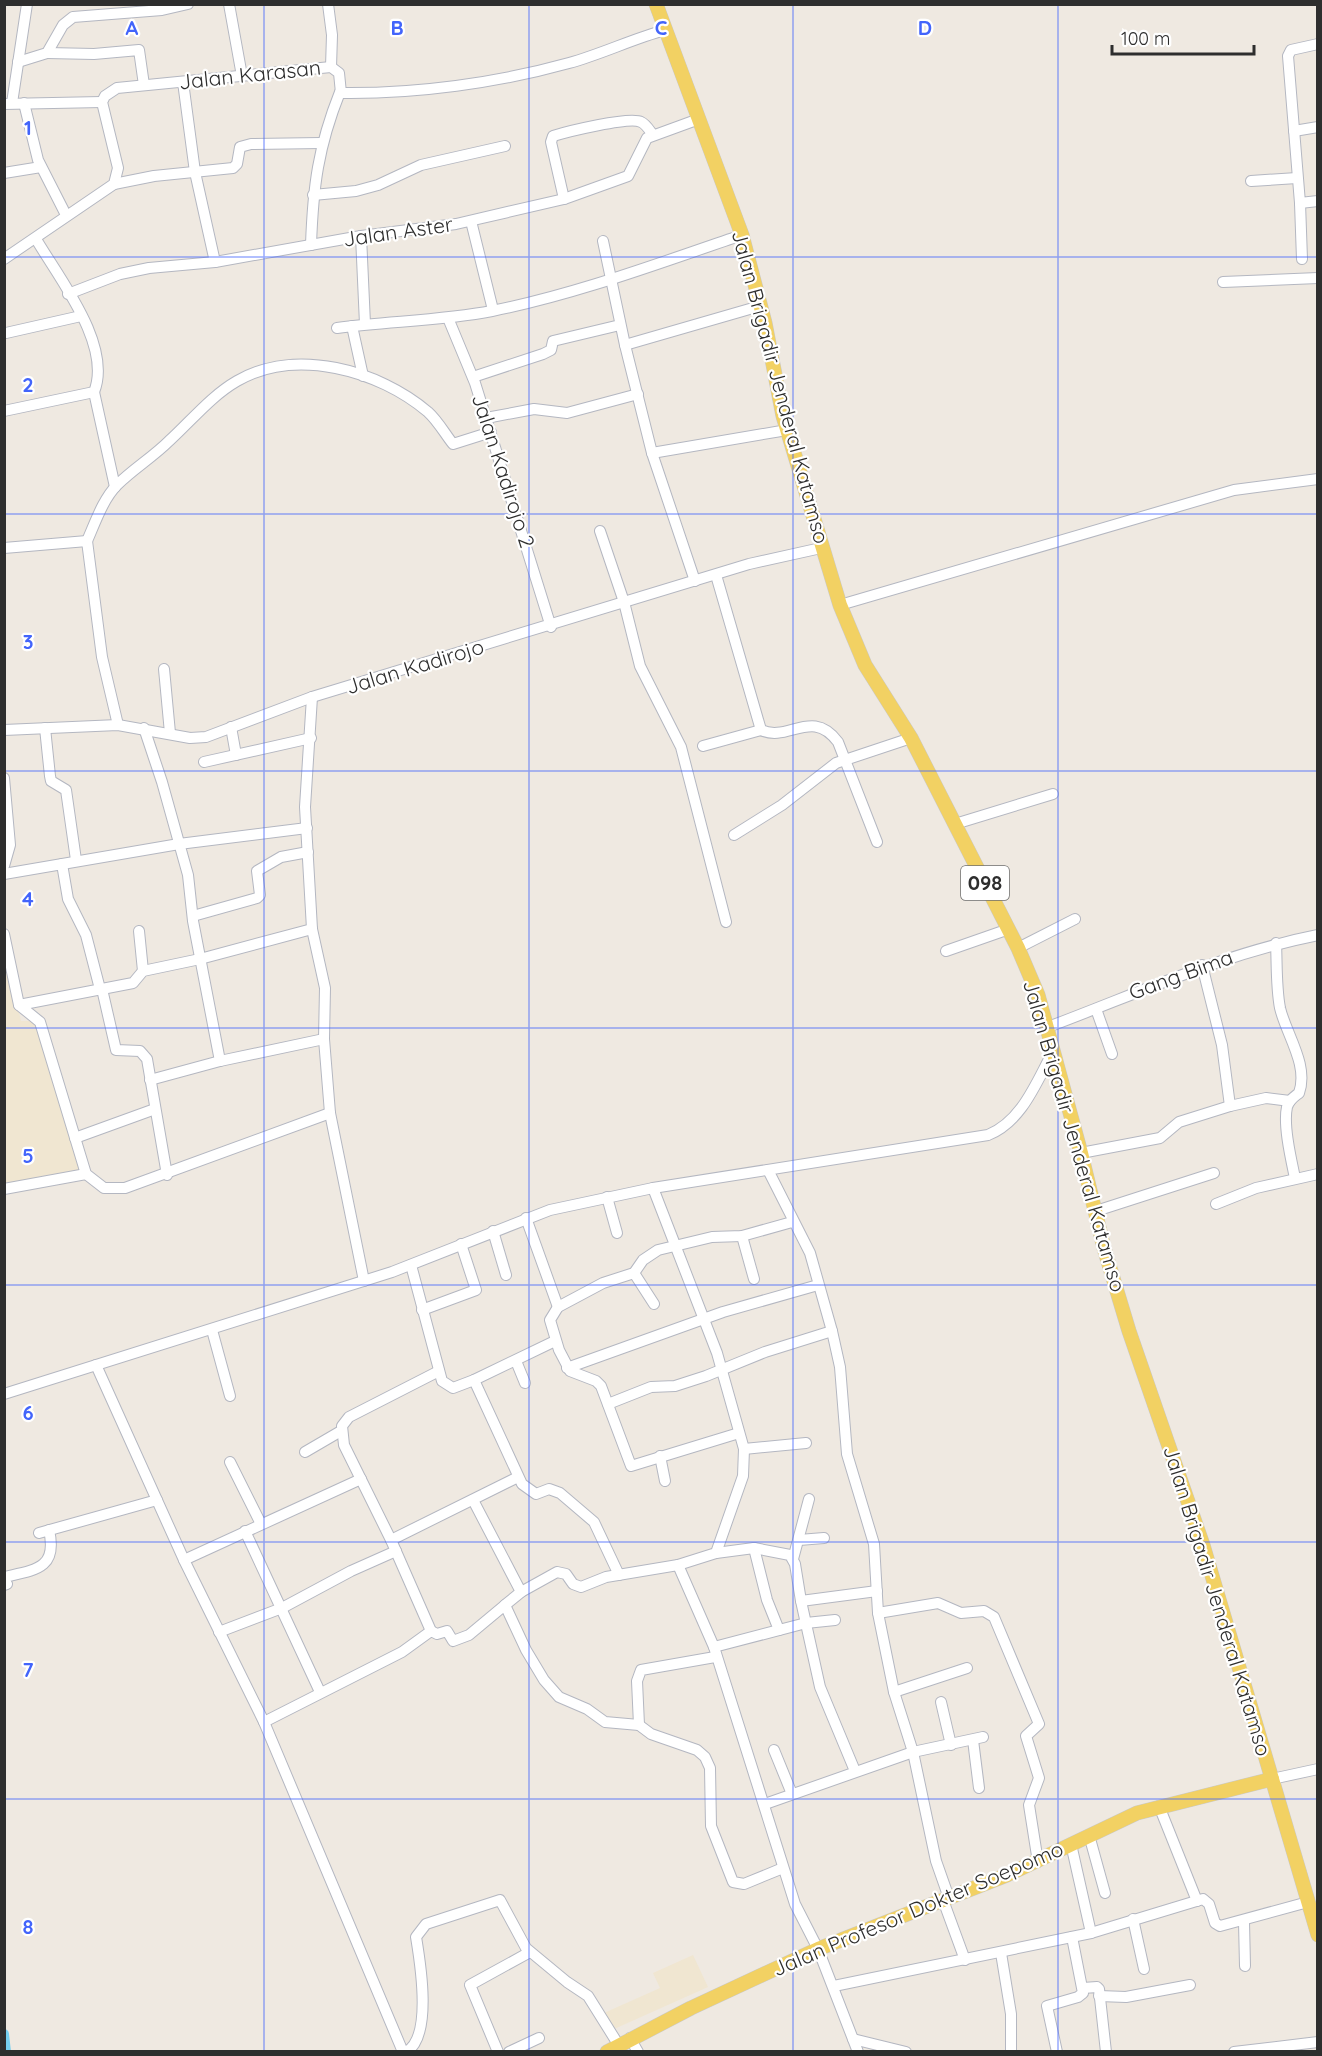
<svg xmlns="http://www.w3.org/2000/svg" width="1322" height="2056" font-family="Quicksand,sans-serif">
	<style>
		.education { fill: #f0e6d1 }
		.lines { fill: none; stroke-linecap: round; stroke-linejoin: round }
		.canal { stroke: #75cff0; stroke-width: 10 }
		.minor-casing { stroke: #b4b7c1; stroke-width: 12 }
		.major-casing { stroke: #c9c9c9; stroke-width: 15 }
		.minor { stroke: #fff; stroke-width: 10 }
		.major { stroke: #f2d163; stroke-width: 14 }
		.grid { fill: none; stroke: #4264fb; stroke-width: 1.5; stroke-opacity: 0.55 }
		.labels { text-anchor: middle; stroke-width: 4.5; stroke-linejoin: round; paint-order: stroke }
		.shield { fill: #fff; stroke: #6d6d6d; stroke-width: 1.5 }
		.shield-label { font-size: 20px; font-weight: bold; fill: #2e2e2e }
		.street-label { font-size: 21px; fill: #2e2e2e; stroke: #fff }
		.grid-label { font-size: 20px; text-anchor: middle; font-weight: bold; fill: #4264fb; stroke: #fff; stroke-width: 4.5; stroke-linejoin: round; paint-order: stroke }
	</style>
	<rect width="100%" height="100%" fill="#efe9e1"/>
	<!-- education -->
	<g class="education">
		<path d="M4 946 21 1021H35L82 1172 4 1185Z"/>
		<path d="M693 1955 708 1987 612 2030 604 2013 660 1988 653 1973Z"/>
	</g>
	<g class="lines">
		<!-- canal -->
		<path class="canal" d="M4 2034 6 2052"/>
		<defs>
			<g id="minor">
				<path d="M229 4 242 76"/>
				<path d="M328 4 332 35 331 67"/>
				<path d="M1318 44 1291 50 1288 56 1300 203 1318 201"/>
				<path d="M47 53 94 54 139 50 144 85"/>
				<path d="M18 62 47 53 63 25 73 17 162 10 188 4"/>
				<path d="M183 82 195 172 215 262"/>
				<path d="M12 103 27 4"/>
				<path d="M24 103 38 160 66 215"/>
				<path d="M4 104 102 102"/>
				<path d="M1294 131 1318 127"/>
				<path d="M4 173 41 167"/>
				<path d="M1251 181 1297 178"/>
				<path d="M114 184 154 176 233 168 237 164 240 147 251 144 321 143"/>
				<path d="M313 195 356 191 378 185 421 165 505 146"/>
				<path d="M564 199 551 142 553 136C566 132 630 116 641 122 646 124 650 131 653 135"/>
				<path d="M1300 203 1302 259"/>
				<path d="M471 221 493 310"/>
				<path d="M361 236 365 324"/>
				<path d="M603 241 625 345 652 453 787 430"/>
				<path d="M311 245C313 187 318 147 340 92"/>
				<path d="M4 259 114 184 118 168 102 102 105 96 117 88 331 67 339 73 341 93C416 94 497 83 569 63 602 54 632 39 665 30"/>
				<path d="M1223 282 1318 278"/>
				<path d="M68 294 120 274 149 268 215 262 361 236 456 224 564 199 628 176 647 138 699 119"/>
				<path d="M448 318 475 383 551 627"/>
				<path d="M352 326 363 376"/>
				<path d="M337 328C388 321 440 321 492 311 577 294 659 263 742 235"/>
				<path d="M6 333 81 316"/>
				<path d="M625 345 760 306"/>
				<path d="M473 377 543 354 551 350 553 341 620 325"/>
				<path d="M94 392 115 487"/>
				<path d="M4 411 94 392C113 345 58 277 36 239"/>
				<path d="M486 418 534 409 567 413 638 394"/>
				<path d="M652 453 695 581"/>
				<path d="M600 531 624 602 640 666 681 747 726 922"/>
				<path d="M87 541C95 523 103 499 117 485 133 469 153 457 169 441 191 421 211 396 237 381 295 347 379 370 428 412 438 421 445 434 453 444L491 432"/>
				<path d="M4 548 87 541 102 657 118 725"/>
				<path d="M716 575 761 730C788 743 812 707 838 742L877 842"/>
				<path d="M840 605 1234 490 1318 479"/>
				<path d="M164 669 170 733"/>
				<path d="M312 697 305 807 312 929 325 988 324 1039 330 1113 364 1281"/>
				<path d="M231 727 236 755"/>
				<path d="M45 728 50 776 51 781 66 790 76 860"/>
				<path d="M144 728 162 782 188 875 193 921 220 1061"/>
				<path d="M4 730 118 725 190 738 206 737 312 697 749 564 821 548"/>
				<path d="M703 746 761 730"/>
				<path d="M204 762 311 738"/>
				<path d="M4 778 10 845 4 866"/>
				<path d="M955 824 1053 794"/>
				<path d="M734 835 782 805 836 763 911 738"/>
				<path d="M62 864 68 899 86 935 100 989"/>
				<path d="M4 874 179 844 307 828"/>
				<path d="M193 916 257 898 260 895 257 871 281 857 308 852"/>
				<path d="M139 931 143 971"/>
				<path d="M4 934 19 1005 40 1022 86 1174 104 1188H125L330 1113"/>
				<path d="M1276 943C1277 964 1276 987 1280 1008 1286 1034 1309 1065 1299 1093 1294 1097 1289 1100 1287 1107 1283 1125 1291 1159 1295 1178"/>
				<path d="M1018 948 1075 919"/>
				<path d="M946 951 1009 929"/>
				<path d="M1202 965 1222 1045 1230 1106"/>
				<path d="M102 989 116 1050 140 1051 147 1059 167 1175"/>
				<path d="M19 1005 133 983 143 971 200 959 312 929"/>
				<path d="M1096 1009 1112 1054"/>
				<path d="M1048 1027C1139 993 1222 954 1318 935"/>
				<path d="M150 1080 220 1061 324 1039"/>
				<path d="M75 1138 155 1109"/>
				<path d="M1081 1153 1160 1138 1179 1122 1230 1106 1266 1098 1290 1101"/>
				<path d="M768 1170 810 1253 832 1331 840 1367 847 1454 874 1544 878 1613 894 1692 913 1752 936 1861 949 1898"/>
				<path d="M4 1189 86 1174"/>
				<path d="M607 1197 617 1233"/>
				<path d="M1216 1204 1256 1188 1318 1174"/>
				<path d="M1096 1211 1214 1173"/>
				<path d="M526 1218 558 1307"/>
				<path d="M493 1231 506 1275"/>
				<path d="M742 1236 754 1279"/>
				<path d="M411 1265 442 1381 453 1388 474 1380 522 1484 536 1494 549 1489 560 1493 594 1522 619 1575"/>
				<path d="M634 1273 654 1304"/>
				<path d="M422 1310 476 1290 461 1244"/>
				<path d="M212 1330 230 1396"/>
				<path d="M516 1361 525 1383"/>
				<path d="M96 1365 184 1560 264 1722 403 2052"/>
				<path d="M567 1368 723 1312 818 1285"/>
				<path d="M474 1380 555 1341"/>
				<path d="M4 1394 392 1272 550 1210 653 1188 988 1135C1023 1121 1037 1080 1054 1050"/>
				<path d="M608 1404 651 1387 675 1386 706 1376 765 1352 832 1331"/>
				<path d="M739 1433 631 1466 601 1386 596 1381 570 1371 559 1350 550 1320 558 1307 603 1283 634 1273 643 1260 658 1250 712 1237 742 1236 792 1222"/>
				<path d="M744 1449 806 1443"/>
				<path d="M305 1452 341 1431"/>
				<path d="M660 1456 665 1481"/>
				<path d="M230 1462 261 1524"/>
				<path d="M473 1500 521 1592 505 1605"/>
				<path d="M245 1531 320 1692"/>
				<path d="M39 1533 157 1500"/>
				<path d="M391 1540 518 1477"/>
				<path d="M799 1540 824 1538"/>
				<path d="M754 1548 767 1600 779 1630"/>
				<path d="M716 1553 754 1548 790 1555 795 1564 801 1601 877 1591"/>
				<path d="M793 1559 809 1499"/>
				<path d="M184 1560 361 1479"/>
				<path d="M678 1565 714 1647 795 1904 818 1949 858 2052"/>
				<path d="M4 1577C35 1570 58 1569 49 1530"/>
				<path d="M4 1585 7 1584"/>
				<path d="M521 1592 557 1572 566 1574 573 1584 581 1587 606 1577 678 1565 716 1553 743 1476 744 1449 717 1353 653 1188"/>
				<path d="M801 1601 820 1687 855 1771"/>
				<path d="M878 1613 938 1603 961 1613 984 1611 994 1617 1039 1724 1026 1736 1039 1778 1029 1805 1038 1862"/>
				<path d="M431 1631 391 1540 344 1445 342 1426 349 1417 439 1371"/>
				<path d="M219 1632 282 1608 351 1571 396 1551"/>
				<path d="M714 1647 806 1623 835 1620"/>
				<path d="M894 1692 967 1668"/>
				<path d="M941 1702 951 1745"/>
				<path d="M264 1722 402 1652 431 1631 437 1634 447 1631 453 1641 469 1635 505 1605 526 1650 544 1680 559 1697 587 1709 605 1722 639 1725 651 1734 697 1750 705 1757 710 1768 711 1826 733 1882 744 1884 783 1868"/>
				<path d="M639 1725 637 1681 641 1670 715 1657"/>
				<path d="M973 1740 979 1788"/>
				<path d="M774 1750 792 1794"/>
				<path d="M1272 1779 1318 1769"/>
				<path d="M765 1804 913 1752 983 1737"/>
				<path d="M1159 1806 1197 1901"/>
				<path d="M1089 1835 1105 1893"/>
				<path d="M1071 1844 1091 1933"/>
				<path d="M943 1900 965 1960"/>
				<path d="M1133 1919 1144 1969"/>
				<path d="M1244 1922 1245 1966"/>
				<path d="M1001 1953 1011 2014V2052"/>
				<path d="M834 1986 1091 1933 1203 1899 1209 1904 1215 1923 1220 1926 1308 1902"/>
				<path d="M1083 1988 1097 1987 1099 1989 1106 2052"/>
				<path d="M1099 1996 1126 1997 1190 1985"/>
				<path d="M630 2038 638 2052"/>
				<path d="M853 2039 906 2052"/>
				<path d="M406 2052C433 2037 420 1961 416 1937L426 1924 500 1900 526 1948 567 1982 588 1996 618 2044"/>
				<path d="M498 2052 470 1985 530 1952"/>
				<path d="M509 2052 539 2038"/>
				<path d="M1057 2052 1047 2006 1078 1997 1083 1993 1072 1937"/>
				<path d="M1234 2052 1318 2042"/>
			</g>
			<g id="major">
				<path d="M656 4 742 235 765 323 783 416 840 605 865 665 911 738 1018 948 1038 995 1081 1153 1104 1248 1129 1331 1203 1545 1318 1935"/>
				<path d="M607 2052 691 2008 818 1949 1007 1875 1137 1813 1272 1779"/>
			</g>
		</defs>
		<!-- minor casing -->
		<use href="#minor" class="minor-casing"/>
		<!-- major casing -->
		<use href="#major" class="major-casing"/>
		<!-- minor -->
		<use href="#minor" class="minor"/>
		<!-- major -->
		<use href="#major" class="major"/>
	</g>
	<!-- grid -->
	<path class="grid" d="M264 4V2052M529 4V2052M793 4V2052M1058 4V2052M4 257H1318M4 514H1318M4 771H1318M4 1028H1318M4 1285H1318M4 1542H1318M4 1799H1318"/>
	<g class="labels">
		<!-- shield labels -->
		<rect class="shield" x="961" y="866" width="48" height="34" rx="4.5"/>
		<g class="shield-label">
			<text x="985" y="890">098</text>
		</g>
		<!-- street labels -->
		<g class="street-label">
			<text transform="translate(250 75) rotate(-6)" y="7">Jalan Karasan</text>
			<text transform="translate(398 232) rotate(-8)" y="7">Jalan Aster</text>
			<text transform="translate(780 387) rotate(75)" y="7">Jalan Brigadir Jenderal Katamso</text>
			<text transform="translate(503 471) rotate(72)" y="7">Jalan Kadirojo 2</text>
			<text transform="translate(415 667) rotate(-17)" y="7">Jalan Kadirojo</text>
			<text transform="translate(1181 975) rotate(-20)" y="7">Gang Bima</text>
			<text transform="translate(1074 1136) rotate(74)" y="7">Jalan Brigadir Jenderal Katamso</text>
			<text transform="translate(1217 1601) rotate(73)" y="7">Jalan Brigadir Jenderal Katamso</text>
			<text transform="translate(918 1909) rotate(-23)" y="7">Jalan Profesor Dokter Soepomo</text>
		</g>
	</g>
	<g class="grid-label">
		<text x="132" y="35">A</text>
		<text x="397" y="35">B</text>
		<text x="661" y="35">C</text>
		<text x="925" y="35">D</text>
		<text x="28" y="135">1</text>
		<text x="28" y="392">2</text>
		<text x="28" y="649">3</text>
		<text x="28" y="906">4</text>
		<text x="28" y="1163">5</text>
		<text x="28" y="1420">6</text>
		<text x="28" y="1677">7</text>
		<text x="28" y="1934">8</text>
	</g>
	<!-- border -->
	<rect width="1322" height="2056" fill="none" stroke="#2e2e2e" stroke-width="12"/>
	<!-- scale -->
	<path d="M1112 45v9h142v-9" fill="none" stroke="#2e2e2e" stroke-width="3"/>
	<text x="1121" y="45" font-size="18" fill="#2e2e2e" stroke="#ffffff" stroke-width="4.5" paint-order="stroke">100 m</text>
</svg>
